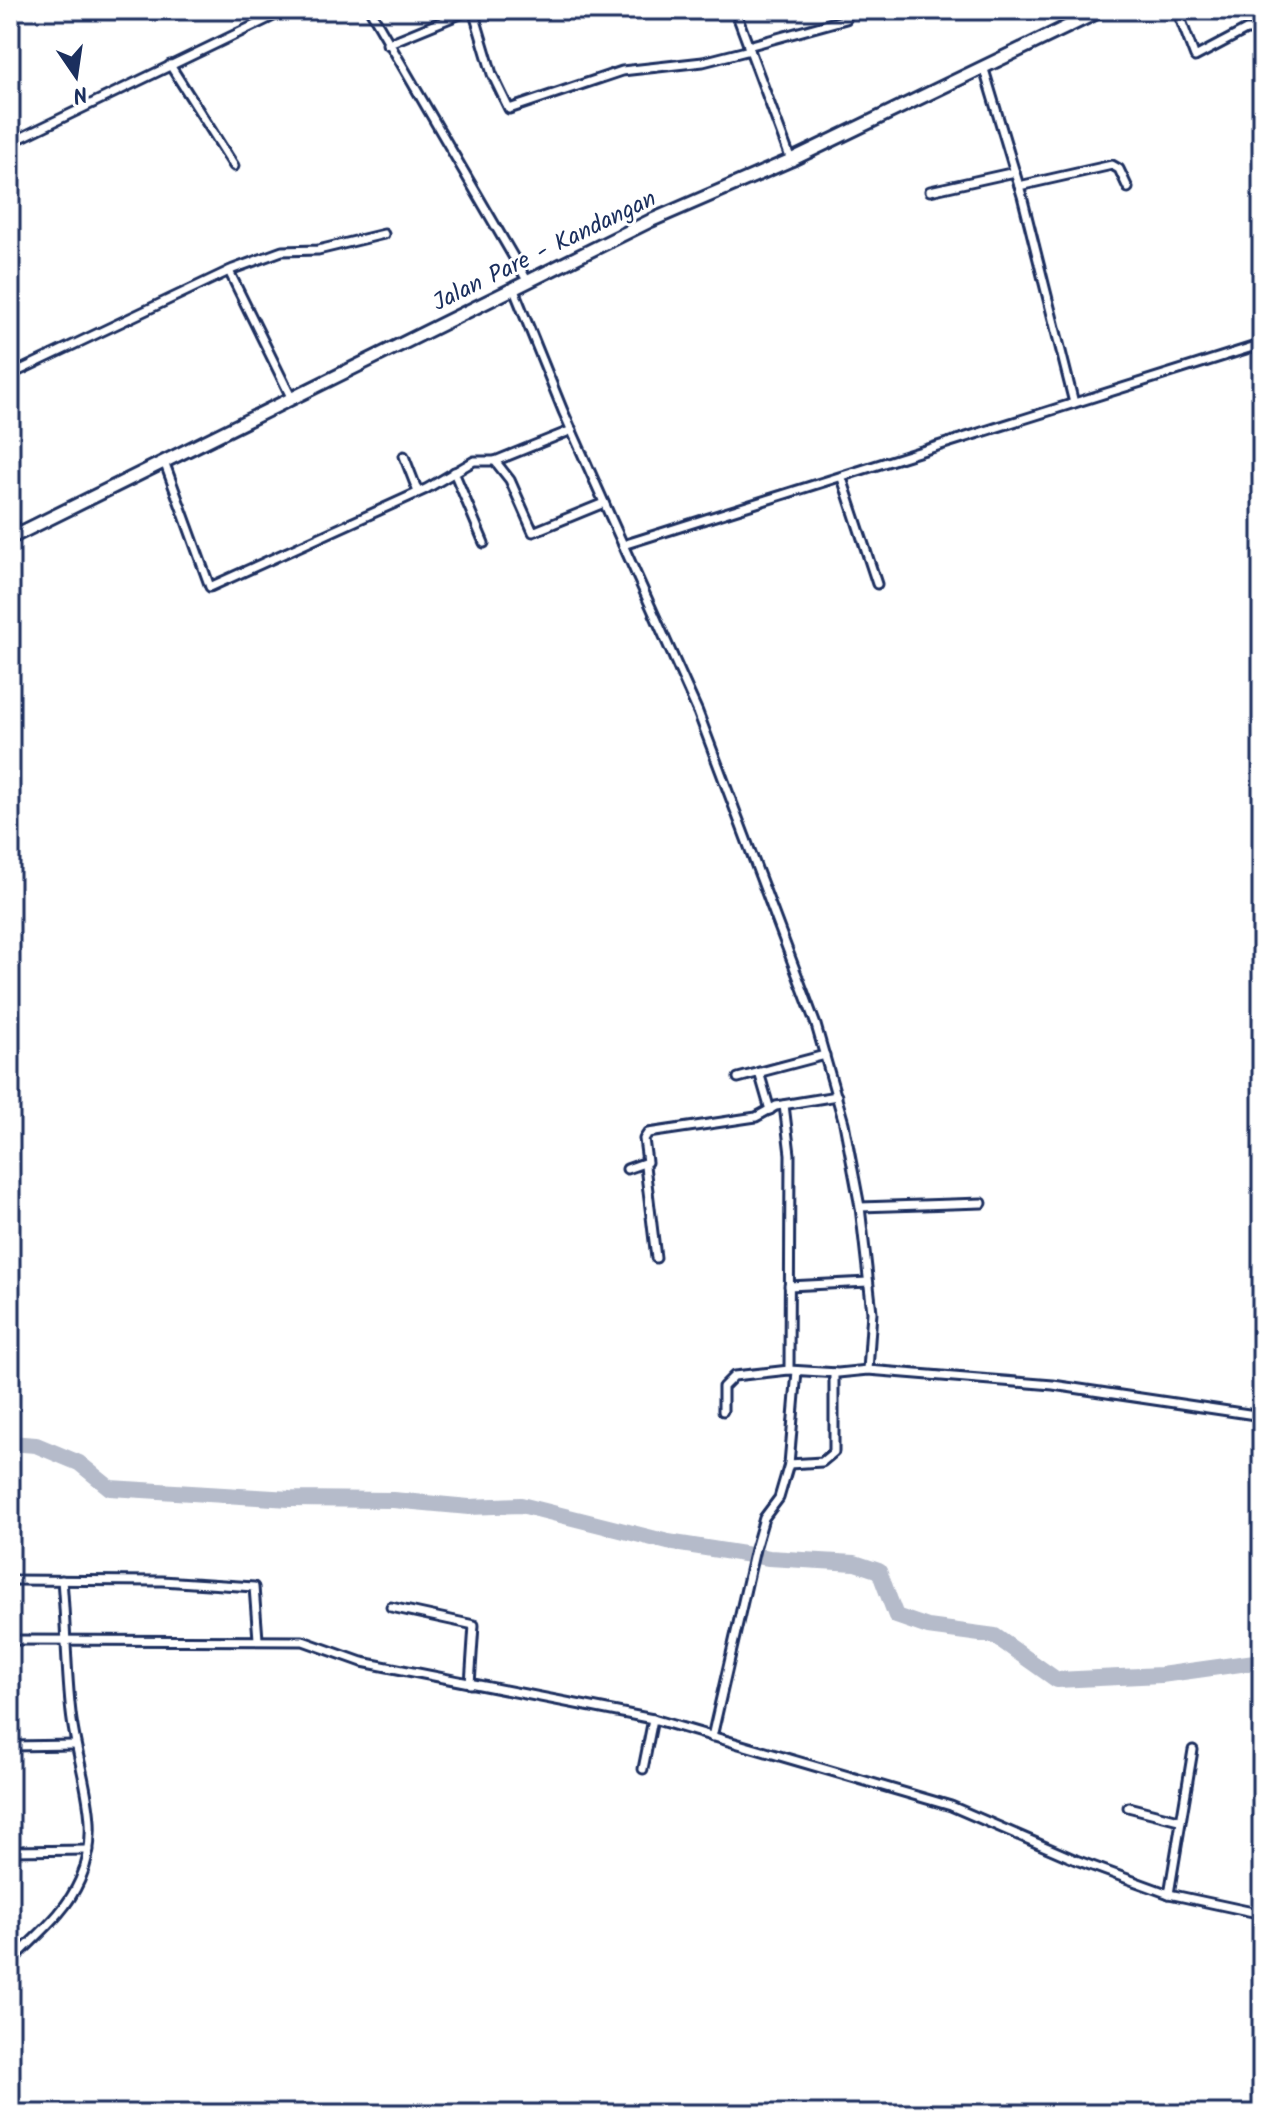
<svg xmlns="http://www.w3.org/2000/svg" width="1272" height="2124" font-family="Kalam,sans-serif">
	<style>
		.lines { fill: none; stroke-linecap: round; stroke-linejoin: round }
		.river { stroke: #b5bbca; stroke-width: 16 }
		.minor-casing { stroke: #1b2f5e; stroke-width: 13 }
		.primary-casing { stroke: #1b2f5e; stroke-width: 17 }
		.minor { stroke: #fff; stroke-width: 7 }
		.primary { stroke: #fff; stroke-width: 11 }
		.labels { text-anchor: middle; stroke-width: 6; stroke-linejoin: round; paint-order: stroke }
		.street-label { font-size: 24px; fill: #1b2f5e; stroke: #fff }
	</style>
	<rect width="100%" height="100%" fill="#fff"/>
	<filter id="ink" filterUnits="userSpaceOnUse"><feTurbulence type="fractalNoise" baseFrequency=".0125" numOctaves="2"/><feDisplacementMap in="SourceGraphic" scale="16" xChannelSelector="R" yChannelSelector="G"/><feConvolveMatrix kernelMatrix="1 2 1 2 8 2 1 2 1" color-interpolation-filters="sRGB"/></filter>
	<g filter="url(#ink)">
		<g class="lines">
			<!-- river -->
			<path class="river" d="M10 1443 36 1445 79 1463 110 1488 290 1499 393 1500 469 1507 521 1505 668 1542 769 1558 855 1563 879 1571 896 1616 928 1627 995 1636 1057 1680 1161 1675 1262 1661"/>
			<defs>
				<g id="minor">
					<path d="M370 10 528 282"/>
					<path d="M473 10 492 74 509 109 622 71 703 62 750 50"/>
					<path d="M735 10 791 160"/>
					<path d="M1177 10 1195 57 1246 30H1255L1262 37"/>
					<path d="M387 44 470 10"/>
					<path d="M748 46 846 19 847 10"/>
					<path d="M170 65 234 166"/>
					<path d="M983 66 1022 196 1074 403"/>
					<path d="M10 143 286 10"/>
					<path d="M1019 186 1112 165 1119 169 1128 188"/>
					<path d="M930 191 1015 172"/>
					<path d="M229 271 292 399"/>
					<path d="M514 290 563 411 698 712 816 1025 844 1123 860 1207 872 1312 868 1370 1053 1385 1262 1416"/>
					<path d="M10 375 233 269 282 251 318 250 384 234"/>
					<path d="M404 456 418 492"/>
					<path d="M164 461 210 587 426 489 474 461H495L510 480 533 532 604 503"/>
					<path d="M495 461 572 430"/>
					<path d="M454 472 484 543"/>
					<path d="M842 478 877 584"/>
					<path d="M10 516 19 533"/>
					<path d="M623 545 1262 344"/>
					<path d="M759 1072 770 1110"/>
					<path d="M738 1078 825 1055"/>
					<path d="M784 1105 790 1154 789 1370 838 1373 868 1370"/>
					<path d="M645 1166 656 1258"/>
					<path d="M627 1169 647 1162 644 1139 648 1133 756 1117 776 1106 837 1096"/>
					<path d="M860 1207 982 1203"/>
					<path d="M789 1286 868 1282"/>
					<path d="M723 1411V1387L734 1376 789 1370"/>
					<path d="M789 1464 822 1462 834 1452V1373"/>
					<path d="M10 1580 162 1581 254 1587 258 1639"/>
					<path d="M391 1607 474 1625 470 1684"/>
					<path d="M10 1640 303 1641 362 1662 653 1719 951 1806 1076 1860 1169 1894 1262 1914"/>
					<path d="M712 1737 755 1549 764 1518 779 1498 789 1464 797 1371"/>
					<path d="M10 1746 75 1745"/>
					<path d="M643 1769 653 1719"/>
					<path d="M1128 1807 1179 1820"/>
					<path d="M10 1851 89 1850"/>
					<path d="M1169 1894 1193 1750"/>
					<path d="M10 1963C36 1935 64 1916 80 1880 105 1825 77 1769 71 1713 66 1669 66 1624 62 1580"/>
				</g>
				<path id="primary" d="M10 538 650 221 791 160 1102 10"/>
			</defs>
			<!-- minor casing -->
			<use href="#minor" class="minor-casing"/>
			<!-- primary casing -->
			<use href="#primary" class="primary-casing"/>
			<!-- minor -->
			<use href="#minor" class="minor"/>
			<!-- primary -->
			<use href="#primary" class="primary"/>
		</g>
	</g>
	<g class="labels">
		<!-- street labels -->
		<g class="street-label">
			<text transform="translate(544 250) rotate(-26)" y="8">Jalan Pare - Kandangan</text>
		</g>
	</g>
	<!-- margin -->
	<rect width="1272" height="2124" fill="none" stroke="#fff" stroke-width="40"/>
	<rect x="20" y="20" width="1232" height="2084" fill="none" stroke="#1b2f5e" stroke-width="3" filter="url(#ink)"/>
	<!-- north arrow -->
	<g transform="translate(76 76) rotate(167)" stroke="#ffffff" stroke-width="6" paint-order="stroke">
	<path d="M0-6L14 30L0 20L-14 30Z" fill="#1b2f5e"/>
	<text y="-12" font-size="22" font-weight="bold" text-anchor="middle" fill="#1b2f5e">N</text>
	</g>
</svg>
